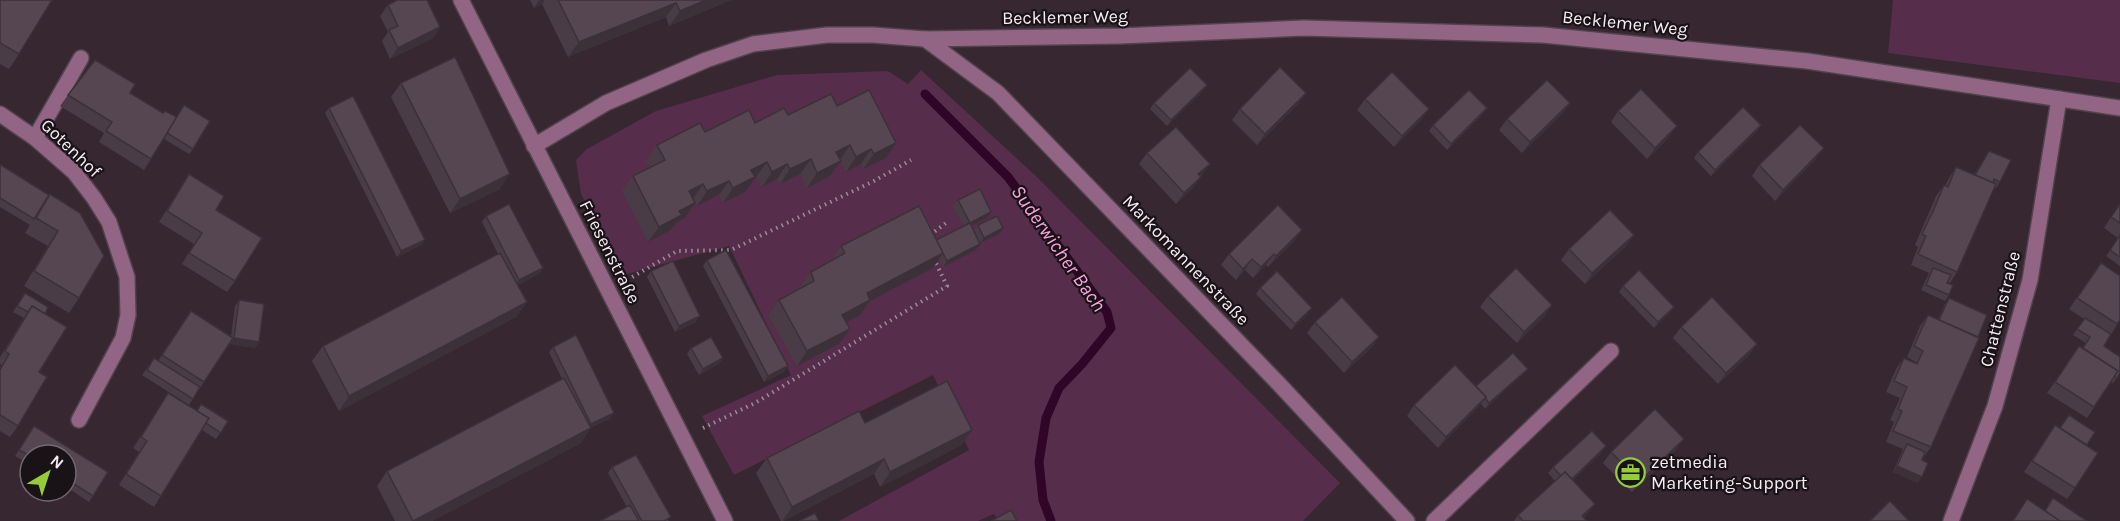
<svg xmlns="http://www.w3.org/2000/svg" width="2120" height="521" font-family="Karla,sans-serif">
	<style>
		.green { fill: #562d4b }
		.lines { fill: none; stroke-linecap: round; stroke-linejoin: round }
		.stream { stroke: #310527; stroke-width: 9 }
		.minor-casing { stroke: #51434c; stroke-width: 18 }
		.path { stroke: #9a8e96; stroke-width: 4; stroke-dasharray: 1.5 4.5; stroke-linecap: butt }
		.minor { stroke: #936585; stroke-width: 15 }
		.wall { fill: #4a3c46 }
		.shaded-wall { fill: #3c3139 }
		.building { fill: #564651; stroke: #3c3139; stroke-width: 1.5 }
		.labels { text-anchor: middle; stroke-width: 4.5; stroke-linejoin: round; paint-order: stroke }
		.street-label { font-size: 18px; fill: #f6ecf3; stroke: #191317 }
		.poi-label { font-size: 18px; fill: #f6ecf3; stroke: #191317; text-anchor: start }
		.water-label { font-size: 20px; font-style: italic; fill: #fca0e0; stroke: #191317 }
	</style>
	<rect width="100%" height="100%" fill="#362731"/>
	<!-- green -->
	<g class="green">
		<path d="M1893 0H2120V83L1888 53Z"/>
		<path d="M921 70 1037 177 1340 483 1303 521H999L994 514 978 521H839L969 450 933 375 734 475 702 416 791 375 729 246 623 275 581 194 576 160 587 149 656 111 777 75 888 71 908 84Z"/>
	</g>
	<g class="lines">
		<!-- stream -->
		<path class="stream" d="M925 94 1008 177 1107 312 1111 328 1082 364 1059 388 1046 418 1039 462 1043 500 1051 521"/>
		<defs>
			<g id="minor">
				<path d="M461 0 725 521"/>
				<path d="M925 39 998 93 1279 384 1407 521"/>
				<path d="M0 114 35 138 74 172 94 198 109 222 127 277 128 315 123 338 79 420"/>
				<path d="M35 138 81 58"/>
				<path d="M534 146 606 103 706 60 753 44 827 35H873L925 39 1119 36 1304 28 1543 35 1807 61 2120 108"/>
				<path d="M1434 521 1611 351"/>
				<path d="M1951 521 1995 406 2030 280 2059 99"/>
			</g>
		</defs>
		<!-- minor casing -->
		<use href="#minor" class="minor-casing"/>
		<!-- path -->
		<g class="path">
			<path d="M930 235 946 223"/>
			<path d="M627 280 677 251 731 250 874 181 911 160"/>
			<path d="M703 428 755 403 947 286 934 259"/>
		</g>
		<!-- minor -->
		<use href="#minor" class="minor"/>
	</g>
	<!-- wall -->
	<g class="wall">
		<path d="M0 0 19 54 9 69 0 64Z"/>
		<path d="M530 0H731L669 26 666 17 568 57 542 4 534 8Z"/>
		<path d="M388 5 440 27 433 38 390 59 382 41 388 32 380 16Z"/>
		<path d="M401 83 500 189 450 213 391 97Z"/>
		<path d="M1207 85 1203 91 1167 126 1150 109 1154 103Z"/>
		<path d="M130 93 193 149 189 154 164 139 144 170 99 142 104 133 60 106 68 95Z"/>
		<path d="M1306 93 1298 104 1257 145 1232 120 1240 109Z"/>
		<path d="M1365 99 1421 120 1394 147 1357 110Z"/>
		<path d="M1570 103 1562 114 1522 153 1499 130 1507 119Z"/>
		<path d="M837 106 896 143 886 158 863 169 861 164 846 172 840 161 830 176 807 188 800 174 780 184 777 179 762 187 756 177 745 192 723 203 719 195 697 206 695 203 685 218 677 222 671 230 648 242 622 191 633 176 650 168 646 160 657 145 705 132 755 123 788 115Z"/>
		<path d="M329 108 425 240 421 245 397 257 325 113Z"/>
		<path d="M1487 108 1483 114 1447 150 1429 131 1433 125Z"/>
		<path d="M1618 111 1669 137 1647 159 1611 122Z"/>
		<path d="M1761 125 1757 131 1711 176 1694 158 1698 152Z"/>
		<path d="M1989 151 2000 182 1996 188 1994 187 1957 272 1950 283 1948 282 1949 295 1945 301 1921 290 1929 273 1911 265 1918 247 1915 245 1936 196 1944 185 1945 186 1949 178 1956 167 1974 175Z"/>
		<path d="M1147 153 1202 175 1193 188 1176 204 1139 164Z"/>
		<path d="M1816 159 1775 201 1752 176 1759 165Z"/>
		<path d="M0 166 43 204 50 194 79 298 69 313 24 286 48 246 25 233 30 225 0 207Z"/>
		<path d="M189 174 235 281 227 292 182 264 194 244 159 222Z"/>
		<path d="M958 200 987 218 971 226 973 231 978 225 1003 228 999 234 980 243V244L976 250 943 267 939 259 933 268 870 301 860 315 846 322 839 344 797 366 768 315 779 300 801 288 800 287 811 272 831 261 841 246 936 240 964 226 953 206Z"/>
		<path d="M2120 203V266L2106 256 2118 238 2104 228Z"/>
		<path d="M486 216 543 268 539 274 517 285 527 302 516 317 339 411 312 361 323 346 498 254 482 222Z"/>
		<path d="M1302 230 1294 241 1268 267 1266 265 1253 278 1245 270 1236 280 1221 265 1229 254Z"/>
		<path d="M1634 235 1626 246 1585 284 1561 260 1569 249Z"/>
		<path d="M707 260 784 372 764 382 703 266Z"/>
		<path d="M2101 263 2120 320 2104 346 2120 373 2113 383 2111 382 2087 418 2047 393 2079 346 2082 348 2086 343 2073 335 2084 319 2069 309Z"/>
		<path d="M651 271 696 322 675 332 647 277Z"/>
		<path d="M1623 286 1674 307 1670 312 1654 328 1619 292Z"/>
		<path d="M1260 288 1308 314 1291 330 1256 294Z"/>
		<path d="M25 293 45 314 39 372 18 426 10 437 0 431V368L2 365 0 364V357L24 318 13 312Z"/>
		<path d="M1488 296 1545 316 1517 343 1480 307Z"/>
		<path d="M1949 298 1931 447 1923 458 1918 483 1893 472 1903 449 1886 442 1894 422 1890 420 1900 398 1886 392 1896 369 1904 358 1915 363 1916 362 1907 357 1920 326 1928 315 1938 320 1945 304Z"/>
		<path d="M239 300 259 342 255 348 230 344V342L189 405 142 375 154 358 158 361 191 311 231 336 235 306Z"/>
		<path d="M1315 322 1379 337 1371 348 1344 373 1307 333Z"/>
		<path d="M1681 327 1757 344 1749 355 1718 384 1673 338Z"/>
		<path d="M553 347 610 419 590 428 581 443 432 521H395L377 486 387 471 562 379 549 352Z"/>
		<path d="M691 348 723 358 719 364 699 375 687 354Z"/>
		<path d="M1528 369 1523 374 1485 409 1481 404 1438 448 1407 416 1414 405 1476 386Z"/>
		<path d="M168 393 197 411 228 421 216 439 202 430 154 507 119 485 139 452 133 448Z"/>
		<path d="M865 423 962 445 880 487 874 474 783 521H781L756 473 767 458Z"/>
		<path d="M2055 425 2087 445 2075 488 2067 499 2024 472Z"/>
		<path d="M34 426 108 472 89 502 66 487V455H30V465L15 456Z"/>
		<path d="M1676 450 1632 492 1603 463 1611 452Z"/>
		<path d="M1602 452 1573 480 1595 504 1584 518 1587 521H1514L1518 515 1555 481 1548 473 1553 467Z"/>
		<path d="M612 467 669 521H600L627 507 608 473Z"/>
	</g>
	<!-- shaded-wall -->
	<g class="shaded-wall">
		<path d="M539 0H545L542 4 534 8Z"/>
		<path d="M706 0H731L669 26 680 11Z"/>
		<path d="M676 3 666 17 568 57 579 42Z"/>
		<path d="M440 27 433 38 390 59 398 48Z"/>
		<path d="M1207 85 1203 91 1167 126 1171 120Z"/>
		<path d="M1306 93 1298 104 1257 145 1265 134Z"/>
		<path d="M1570 103 1562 114 1522 153 1530 142Z"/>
		<path d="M1487 108 1483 114 1447 150 1451 144Z"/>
		<path d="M1429 109 1421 120 1394 147 1402 136Z"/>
		<path d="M1761 125 1757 131 1711 176 1715 170Z"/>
		<path d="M1677 126 1669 137 1647 159 1655 148Z"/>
		<path d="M896 143 886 158 863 169 874 154Z"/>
		<path d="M850 145 840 160 836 152Z"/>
		<path d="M1824 148 1816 159 1775 201 1783 190Z"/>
		<path d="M871 149 861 164 846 172 856 157Z"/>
		<path d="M811 159 800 174 780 184 790 169Z"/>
		<path d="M841 161 830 176 807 188 817 173Z"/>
		<path d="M767 162 745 192 723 203 733 188 751 170Z"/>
		<path d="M787 164 777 179 762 187 772 172Z"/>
		<path d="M1210 164 1202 175 1191 185 1198 174Z"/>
		<path d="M510 174 500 189 450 213 460 199Z"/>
		<path d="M1201 177 1193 188 1176 204 1184 193Z"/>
		<path d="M729 181 719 195 697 206 707 191Z"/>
		<path d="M703 184 693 199 689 191Z"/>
		<path d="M695 203 685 218 677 222 671 230 648 242 659 227 679 211Z"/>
		<path d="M991 212 987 218 965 229 970 223Z"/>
		<path d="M1003 228 999 234 980 243 984 238Z"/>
		<path d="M1302 230 1294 241 1268 267 1276 256Z"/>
		<path d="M1634 235 1626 246 1585 284 1592 273Z"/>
		<path d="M425 240 421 245 397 257 401 251Z"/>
		<path d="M980 244 976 250 943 267 947 261Z"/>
		<path d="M943 253 933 268 870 301 860 315 831 330 842 315 867 293Z"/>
		<path d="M1274 254 1266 265 1253 278 1261 267Z"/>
		<path d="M1252 259 1245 270 1236 280 1243 269Z"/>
		<path d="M543 268 539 274 515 286 519 280Z"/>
		<path d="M527 302 516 317 339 411 349 396Z"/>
		<path d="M1552 305 1545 316 1517 343 1524 332Z"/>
		<path d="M1674 307 1670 312 1654 328 1658 322Z"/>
		<path d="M1312 308 1308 314 1291 330 1295 324Z"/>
		<path d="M700 316 696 322 675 332 679 326Z"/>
		<path d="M850 329 839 344 797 366 807 351Z"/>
		<path d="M1379 337 1371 348 1344 373 1352 362Z"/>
		<path d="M234 338 259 342 255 348 230 344Z"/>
		<path d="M1757 344 1749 355 1718 384 1726 373Z"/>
		<path d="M723 358 719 364 699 375 703 369Z"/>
		<path d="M788 366 784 372 764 382 768 376Z"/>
		<path d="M1528 369 1523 374 1485 409 1489 403Z"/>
		<path d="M1486 397 1478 408 1438 448 1446 437Z"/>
		<path d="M614 413 610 419 591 428 581 443 432 521H414L588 430 591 424Z"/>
		<path d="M972 430 962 445 880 487 890 472Z"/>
		<path d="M1684 439 1676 450 1632 492 1640 481Z"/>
		<path d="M1606 446 1602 452 1563 489 1567 483Z"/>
		<path d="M884 459 874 474 782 521 792 507Z"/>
		<path d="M1897 466 1922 477 1918 483 1893 472Z"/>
		<path d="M1595 504 1587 515 1580 521 1582 516Z"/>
	</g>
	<!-- building -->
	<g class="building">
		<path d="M0 0H52L19 54 0 43Z"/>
		<path d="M397 0H427L440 27 398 48 389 30 398 26 388 5Z"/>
		<path d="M558 0H706L680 11 676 3 579 42Z"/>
		<path d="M455 57 510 174 460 199 401 83Z"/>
		<path d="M95 60 135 84 130 93 163 113 165 111 177 117 151 159 106 131 112 122 68 95Z"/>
		<path d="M1280 67 1306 93 1265 134 1240 109Z"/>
		<path d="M1190 68 1207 85 1171 120 1154 103Z"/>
		<path d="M1392 72 1429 109 1402 136 1365 99Z"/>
		<path d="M1547 80 1570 103 1530 142 1507 119Z"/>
		<path d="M1641 89 1677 126 1655 148 1618 111Z"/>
		<path d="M869 90 896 143 874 154 871 149 856 157 850 145 836 152 841 161 817 173 811 159 790 169 787 164 772 172 767 162 751 170 755 177 733 188 729 181 707 191 703 184 689 191 695 203 679 211 682 215 659 227 633 176 665 160 657 145 700 123 705 132 749 110 755 123 784 108 788 115 831 94 837 106Z"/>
		<path d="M1469 90 1487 108 1451 144 1433 125Z"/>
		<path d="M353 96 425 240 401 251 329 108Z"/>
		<path d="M184 105 210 121 193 149 167 133Z"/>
		<path d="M1743 107 1761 125 1715 170 1698 152Z"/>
		<path d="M1800 125 1824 148 1783 190 1759 165Z"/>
		<path d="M1176 127 1210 164 1198 174 1201 177 1184 193 1147 153Z"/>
		<path d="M1989 151 2011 160 2000 182 1994 179 1993 183 1975 175Z"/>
		<path d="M1 165 49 195 34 219 0 198V166Z"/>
		<path d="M1956 167 1996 184 1957 272 1918 254 1926 236 1922 234 1934 209 1944 185 1948 187Z"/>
		<path d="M189 174 224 196 216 210 262 238 235 281 189 253 202 233 167 211Z"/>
		<path d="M980 189 991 212 970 223 980 244 947 261 936 240 970 223 958 200Z"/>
		<path d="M50 194 80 213 104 256 79 298 34 271 58 231 36 218Z"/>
		<path d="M509 204 543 268 519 280 486 216Z"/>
		<path d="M2120 204V223L2111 217Z"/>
		<path d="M1278 205 1302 230 1276 256 1274 254 1261 267 1252 259 1243 269 1229 254Z"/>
		<path d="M919 206 943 253 867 293 870 300 842 315 850 329 807 351 779 300 814 281 811 272 845 253 841 246Z"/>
		<path d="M1610 210 1634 235 1592 273 1569 249Z"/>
		<path d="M997 216 1003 228 984 238 978 225Z"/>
		<path d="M2120 235V257L2110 250Z"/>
		<path d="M726 250 788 366 768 376 707 260Z"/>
		<path d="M500 253 527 302 349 396 323 346Z"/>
		<path d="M673 261 700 316 679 326 651 271Z"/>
		<path d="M2101 263 2120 276V320L2117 324 2077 298Z"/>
		<path d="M1516 268 1552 305 1524 332 1488 296Z"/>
		<path d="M1933 268 1951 275 1947 283 1953 285 1949 295 1926 285Z"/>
		<path d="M1639 270 1674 307 1658 322 1623 286Z"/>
		<path d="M1277 271 1312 308 1295 324 1260 288Z"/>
		<path d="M25 293 48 307 45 314 32 306 28 312 17 306Z"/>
		<path d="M1342 297 1379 337 1352 362 1315 322Z"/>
		<path d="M1712 297 1757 344 1726 373 1681 327Z"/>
		<path d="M1949 298 1987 315 1978 337 1939 320Z"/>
		<path d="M239 300 264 304 259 342 234 338Z"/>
		<path d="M32 306 67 327 39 372 47 377 18 426 0 415V370L9 354 5 351Z"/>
		<path d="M191 311 233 338 204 382 162 355Z"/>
		<path d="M1928 315 1979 338 1931 447 1893 431 1902 411 1898 409 1907 387 1894 381 1904 358 1917 364 1923 351 1914 346Z"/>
		<path d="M2085 318 2111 334 2104 346 2120 357V373L2117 378 2114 376 2118 371 2083 348 2090 337 2077 329Z"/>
		<path d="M576 335 614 413 591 424 553 347Z"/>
		<path d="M711 337 723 358 703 369 691 348Z"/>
		<path d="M2079 346 2118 371 2094 407 2055 382Z"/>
		<path d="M1513 353 1528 369 1489 403 1485 398 1486 397 1476 386Z"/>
		<path d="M154 358 200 387 193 399 147 370Z"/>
		<path d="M1455 365 1486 397 1446 437 1414 405Z"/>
		<path d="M564 378 591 428 413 521 387 471Z"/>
		<path d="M947 381 972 430 890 472 884 459 792 507 767 458 859 411 865 423Z"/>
		<path d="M168 393 209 418 161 496 126 474 147 441 141 437Z"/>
		<path d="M201 404 228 421 221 433 206 423 209 418 197 411Z"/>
		<path d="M1655 409 1684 439 1640 481 1611 452Z"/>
		<path d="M2069 415 2095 432 2087 445 2060 428Z"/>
		<path d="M2055 425 2098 453 2075 488 2032 461Z"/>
		<path d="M34 426 108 472 93 496 66 479V455H30V456L19 450Z"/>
		<path d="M1592 431 1606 446 1572 479 1565 472 1561 476 1553 467Z"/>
		<path d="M1907 444 1925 452 1922 460 1928 463 1922 477 1897 466Z"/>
		<path d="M636 455 671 517 664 521H642L612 467Z"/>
		<path d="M1565 472 1595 504 1582 516 1587 521H1523L1518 515Z"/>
		<path d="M2053 498 2087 521H2060L2045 511Z"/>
		<path d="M2027 499 2060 521H2013Z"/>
		<path d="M1890 501 1909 521H1870Z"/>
		<path d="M630 505 639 521H600Z"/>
		<path d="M1011 510 1017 521H991Z"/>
		<path d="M815 513 819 521H799Z"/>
	</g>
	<!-- icons -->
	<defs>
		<symbol id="office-ring" viewBox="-11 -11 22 22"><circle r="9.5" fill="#191317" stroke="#94cc3c" stroke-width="1.5"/><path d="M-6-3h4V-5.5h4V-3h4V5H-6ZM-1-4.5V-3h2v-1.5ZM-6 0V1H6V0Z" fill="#94cc3c"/></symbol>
	</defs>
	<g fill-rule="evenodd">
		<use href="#office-ring" x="1614" y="456" width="33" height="33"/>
	</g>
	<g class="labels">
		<!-- street labels -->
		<g class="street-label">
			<text transform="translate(1065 17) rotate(-1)" y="6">Becklemer Weg</text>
			<text transform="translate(1625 23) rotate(6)" y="6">Becklemer Weg</text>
			<text transform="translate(71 148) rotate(44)" y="6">Gotenhof</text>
			<text transform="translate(610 252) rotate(63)" y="6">Friesenstraße</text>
			<text transform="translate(1186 260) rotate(46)" y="6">Markomannenstraße</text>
			<text transform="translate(2000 309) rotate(-76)" y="6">Chattenstraße</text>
		</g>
		<!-- poi labels -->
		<g class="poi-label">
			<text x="1651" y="468">zetmedia<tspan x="1651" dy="21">Marketing-Support</tspan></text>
		</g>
		<!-- water labels -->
		<g class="water-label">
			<text transform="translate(1059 248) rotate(55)" y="7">Suderwicher Bach</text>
		</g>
	</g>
	<!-- north arrow -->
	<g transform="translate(48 473) rotate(39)"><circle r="28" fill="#191317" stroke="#716a6f" stroke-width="1.5"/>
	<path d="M0-4.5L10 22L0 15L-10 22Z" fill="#94cc3c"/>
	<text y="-9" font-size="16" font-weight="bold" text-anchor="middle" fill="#f6ecf3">N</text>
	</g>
</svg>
